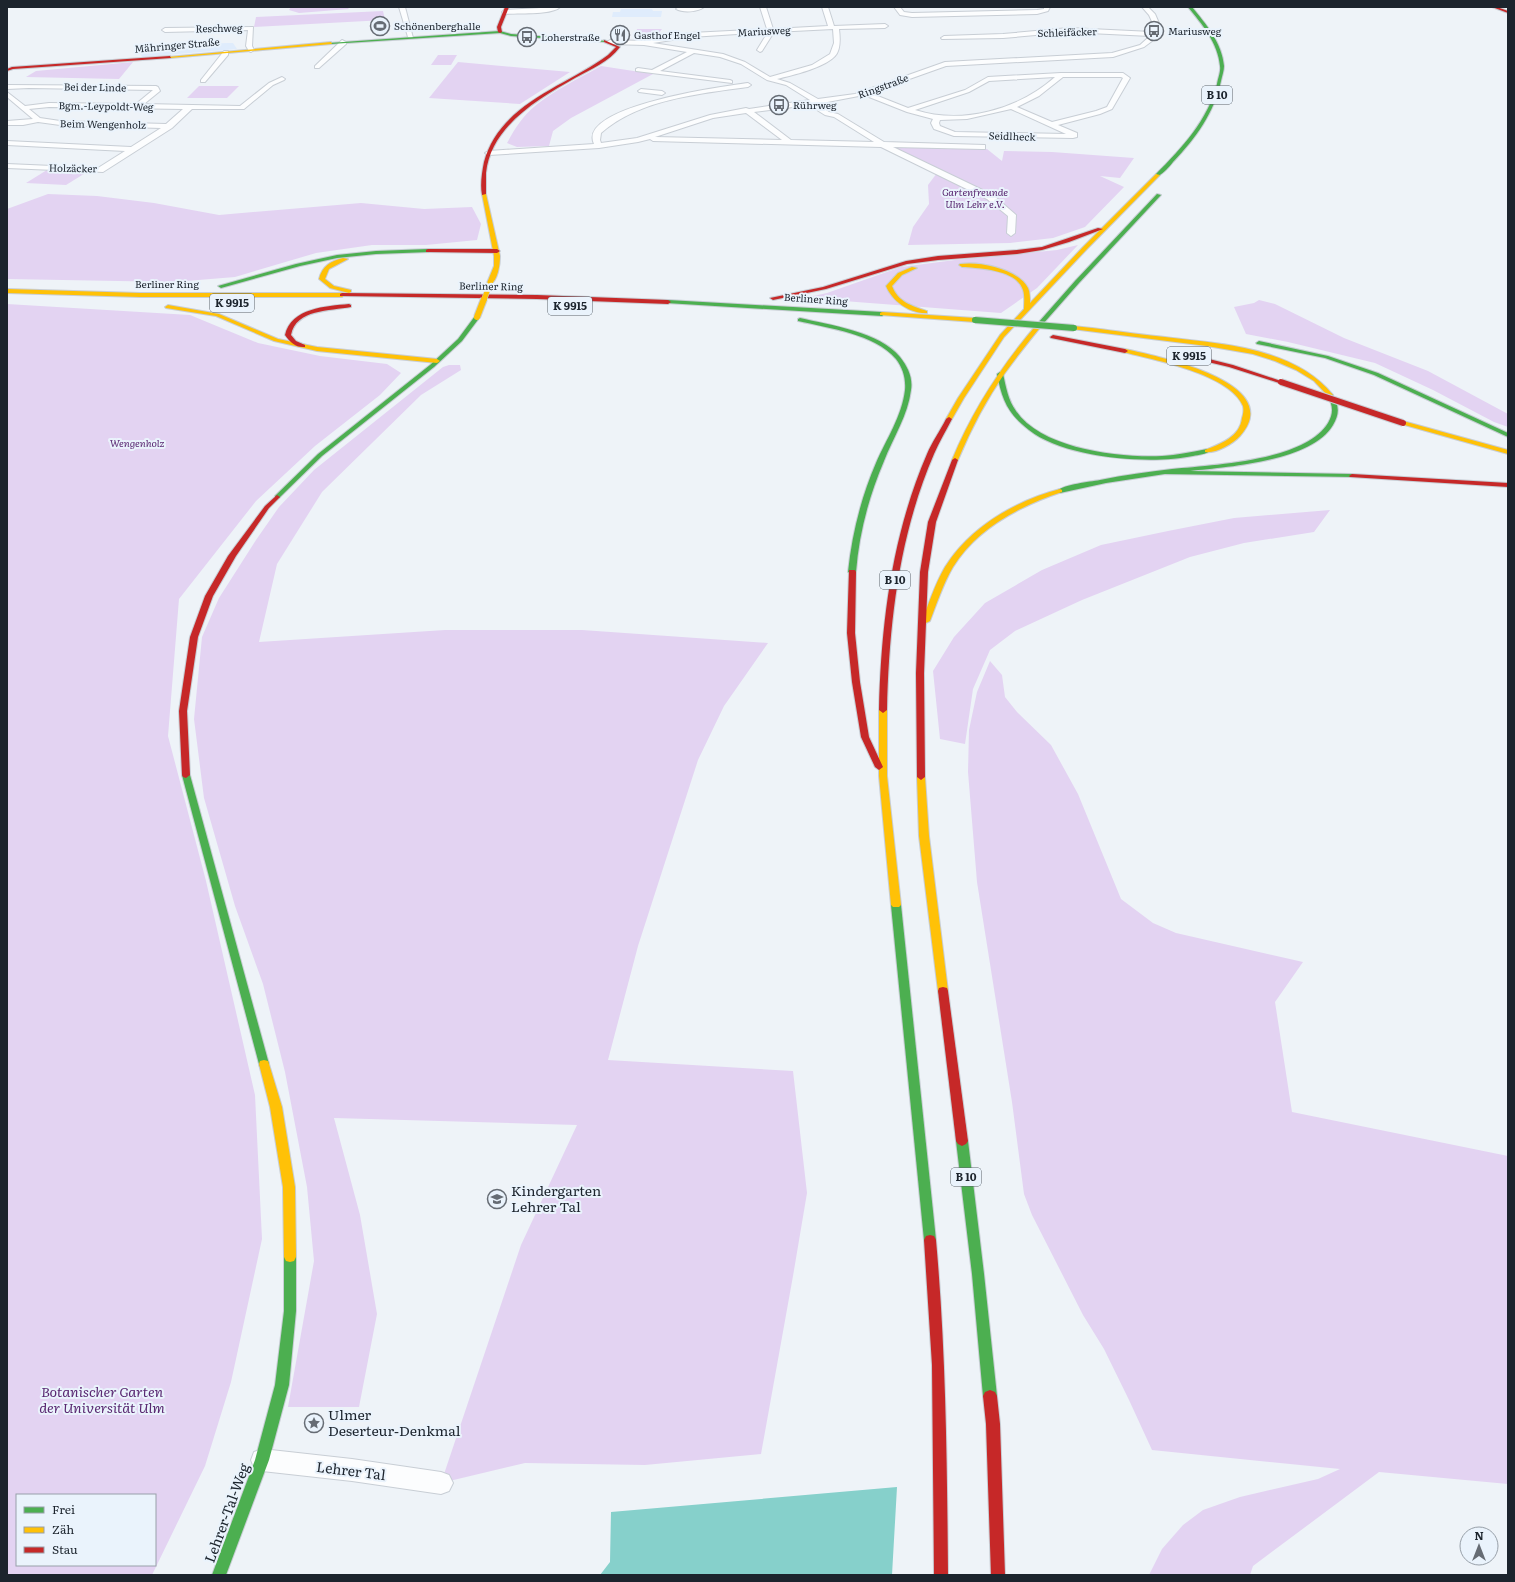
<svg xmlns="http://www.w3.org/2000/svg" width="1515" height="1582" font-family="Literata,serif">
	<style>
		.built { fill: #dfecfc }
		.green { fill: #e3d3f2; fill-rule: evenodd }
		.water { fill: #86d0cb }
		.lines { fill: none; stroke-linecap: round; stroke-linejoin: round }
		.street-casing { stroke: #c8ced5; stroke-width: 2 }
		.fast-casing { stroke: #c8ced5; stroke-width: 2 }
		.slow-casing { stroke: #c8ced5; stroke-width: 2 }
		.jam-casing { stroke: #c8ced5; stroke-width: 2 }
		.street { fill: #fcfdfe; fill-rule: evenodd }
		.fast { fill: #4caf50; fill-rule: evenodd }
		.slow { fill: #ffc107; fill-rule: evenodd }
		.jam { fill: #c62828; fill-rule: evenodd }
		.fast-bridge-casing { stroke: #c8ced5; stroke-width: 8; stroke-linecap: butt }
		.slow-bridge-far1-casing { stroke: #c8ced5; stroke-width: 6; stroke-linecap: butt }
		.slow-bridge-casing { stroke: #c8ced5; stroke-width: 8; stroke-linecap: butt }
		.jam-bridge-casing { stroke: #c8ced5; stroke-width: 8; stroke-linecap: butt }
		.fast-bridge { stroke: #4caf50; stroke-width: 6 }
		.slow-bridge-far1 { stroke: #ffc107; stroke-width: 5 }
		.slow-bridge { stroke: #ffc107; stroke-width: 6 }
		.jam-bridge { stroke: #c62828; stroke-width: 6 }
		.labels { text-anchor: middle; stroke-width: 4; stroke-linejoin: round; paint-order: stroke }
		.far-poi-label { font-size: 10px; fill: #1c242d; stroke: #eaf3fc; text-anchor: start }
		.far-street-label { font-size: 10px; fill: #1c242d; stroke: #eaf3fc }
		.far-park-label { font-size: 10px; font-style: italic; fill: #592771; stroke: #eaf3fc }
		.shield { fill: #eaf3fc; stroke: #5a626b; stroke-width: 1 }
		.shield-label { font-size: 11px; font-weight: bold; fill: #1c242d }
		.near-poi-label { font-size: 14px; fill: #1c242d; stroke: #eaf3fc; text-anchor: start }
		.near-park-label { font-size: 14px; font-style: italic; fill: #592771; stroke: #eaf3fc }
		.near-street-label { font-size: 14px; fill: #1c242d; stroke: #eaf3fc }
	</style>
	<rect width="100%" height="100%" fill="#eef3f8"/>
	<!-- built -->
	<g class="built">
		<path d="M621 9H652L653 11H662L661 17H612L613 12H620Z"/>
		<path d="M228 43H233L237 49 142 57 139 51 141 46Z"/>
	</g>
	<!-- green -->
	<g class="green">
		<path d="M291 7H347L349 9 299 13 289 10Z"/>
		<path d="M383 11 385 20 254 27 256 17Z"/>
		<path d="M637 29H662L654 39 634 40Z"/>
		<path d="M438 55H457L451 65H431Z"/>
		<path d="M133 62 119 79 26 77 36 71Z"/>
		<path d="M458 62 570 72 520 104 429 98Z"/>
		<path d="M601 66 653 74 571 118 553 131 549 146 517 147 507 143C511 136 515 128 520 122 538 97 575 81 601 66Z"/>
		<path d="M199 86H239L227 98H187Z"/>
		<path d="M890 146 987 149 1002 161 1004 151 1052 152 1134 158 1120 178 1100 176 1124 187 1085 227 1053 238 1010 243 908 245 913 227 929 204 928 185 940 169Z"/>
		<path d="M47 170 87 172 66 185 26 183Z"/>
		<path d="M48 194 97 196 154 203 219 215 361 203 424 209 472 207 481 224 477 240 426 245H372L316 253 235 277 174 282 7 279V209Z"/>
		<path d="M1078 245 1037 288 1001 313 804 298 827 293 901 267 955 260 1057 250Z"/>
		<path d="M1259 300 1275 304 1344 338 1428 371 1508 414V427L1494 422 1433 390 1375 363 1288 342 1246 334 1234 307 1254 303Z"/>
		<path d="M7 304 190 315 258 343 320 356 387 364 401 373 380 395 315 446 256 501 179 599 168 736 206 881 255 1095 262 1239 231 1382 205 1466 152 1575H7ZM17 1495H155V1565H17Z"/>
		<path d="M449 365H460L461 370 421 395 322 492 277 564 259 642 445 630H582L768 643 724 706 698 760 638 946 608 1060 793 1071 807 1193 793 1276 761 1454 645 1465 525 1463 441 1483 521 1245 577 1125 334 1118 360 1215 377 1314 359 1407H288L314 1261 307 1187 285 1072 263 984 235 906 204 798 194 719 202 637 219 598 256 540 279 507 314 470 443 367Z"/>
		<path d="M1330 510 1314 532 1244 543 1190 557 1082 600 1015 631 990 650 973 689 965 744 940 739 933 671 954 637 985 603 1042 570 1101 545 1168 531 1234 518Z"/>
		<path d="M990 661 1002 675 1005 697 1017 712 1051 745 1078 794 1121 899 1153 923 1176 933 1303 962 1275 1002 1292 1112 1508 1156V1484L1379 1472 1253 1566 1250 1575H1149L1162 1549 1183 1525 1203 1510 1240 1497 1318 1479 1340 1469 1152 1450 1129 1400 1104 1349 1083 1315 1032 1215 1024 1194 1012 1102 977 882 968 772 969 730 977 692Z"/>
	</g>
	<!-- water -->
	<path class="water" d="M897 1487 892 1575H600L610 1562 611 1512Z"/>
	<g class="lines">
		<defs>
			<g id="street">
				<path d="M399 7H405L413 38 408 37Z"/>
				<path d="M560 7C553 15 517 13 505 14L502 12 505 10Z"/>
				<path d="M704 7C698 12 683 13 676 9L679 7Z"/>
				<path d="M760 7H766L773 29 828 26 822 7H828L834 26 885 24 888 26 885 28 839 29C840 37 841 50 835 56 824 68 793 75 777 79L790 83 818 99 855 94 945 62 1112 53 1140 45 1150 36 1069 32 1003 38 942 39 941 38 944 36 1003 34 1069 28 1152 32 1155 28 1149 15 1142 7H1148L1155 14 1161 28 1152 41 1144 47 1113 57 946 66 870 93 908 108 965 90 988 77 1061 73H1123L1130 78 1112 109 1100 114 1058 125 1077 133V137L1073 138 954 136 934 129 931 123 933 119 907 112 864 95 817 104 829 112 838 114 884 142 985 145V149H982L893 147 993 195 1016 215 1015 233 1011 236 1007 233 1008 216 987 199 881 147 653 141 650 139 638 142 599 148 489 155 485 153 489 151 594 144C576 106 726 86 748 83L751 85 748 87C698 94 640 99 601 133L600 140 601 143 637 138 710 115 746 108 749 109 810 100 786 85 767 80 741 64 720 57 694 53 660 71 730 80 732 81V83L636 71V69L638 68 652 70 687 52 644 45 610 44 607 42 610 40 644 41 691 33 767 29ZM833 29 834 43 830 54 812 65 770 77 745 62 723 54 653 43 691 37 768 32 757 50 760 52 762 51 774 32ZM1055 77C1018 110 962 125 915 110L969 92 989 81ZM1063 77H1121L1123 78 1107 107 1096 111 1052 122 1017 107 1039 96ZM809 105 825 115 834 117 874 142 791 140 754 112ZM1011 109 1066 134 955 132 940 126 939 123 940 120 967 119ZM746 113 782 140 655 137 713 118Z"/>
				<path d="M894 7H900L904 12 912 13 1037 10 1044 9V7H1050L1048 11 1037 14 912 17 900 15Z"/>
				<path d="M253 27 252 46 254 50 251 52 249 51 246 46 248 30 165 32 162 30 165 28Z"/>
				<path d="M342 40 346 42V44L319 68H315V66Z"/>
				<path d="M224 51H228V55L205 82H201V80Z"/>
				<path d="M282 77 285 79 284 80 273 85 244 109H192L172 128 103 172 7 168V164L98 168 125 151 7 145V141L131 147 161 128 60 125 38 122 23 125H7V121L33 119 7 97V92L25 106 49 103 136 104 153 90 29 88 7 89V85L156 86 158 87 160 91 144 104 240 106 269 83ZM49 107 183 109 166 124 60 121 40 118 29 109Z"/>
				<path d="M641 89 662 91 665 93 662 95 639 92 638 91Z"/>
				<path d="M262 1449 352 1459 441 1472 449 1475 453 1483 449 1491 441 1494 352 1481 262 1471 254 1468 251 1460 254 1452Z"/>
			</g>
			<g id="fast">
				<path d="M1188 7H1192C1206 24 1222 43 1224 66 1224 71 1222 76 1221 81 1214 113 1196 138 1173 162 1169 167 1164 173 1158 176L1156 174C1182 148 1208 120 1217 84 1218 78 1221 71 1220 66 1218 43 1202 24 1188 7Z"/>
				<path d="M500 31 511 34 607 41 605 42 511 36 500 33 331 44 329 43Z"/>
				<path d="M1157 194 1161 195 1079 283 1042 325H1038V323L1075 281Z"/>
				<path d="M428 249 430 250V252L376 254 337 258 300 266 221 288 218 286 296 264 337 255 376 251Z"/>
				<path d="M668 300 882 312 885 314 882 316 666 303 665 302Z"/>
				<path d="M475 316 480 317 462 341 434 367 322 456 279 498H275V496L318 454 430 365 458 339Z"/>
				<path d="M800 318C830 325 880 332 900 357 908 367 913 378 911 390 908 415 893 438 884 461 869 496 859 533 856 572L852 574 848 572C852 534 861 498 876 463 886 440 902 416 905 390 906 379 903 368 896 359 875 334 828 328 798 321V319Z"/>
				<path d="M1259 341 1328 356 1378 373 1508 433V437L1374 375 1325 358 1257 344 1256 343Z"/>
				<path d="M1000 372 1003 374C1006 387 1008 400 1016 411 1042 449 1119 458 1162 456 1177 455 1192 452 1207 449L1210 451C1206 454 1199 455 1193 456 1150 465 1064 458 1029 430 1008 414 1002 400 997 374Z"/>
				<path d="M1330 393 1332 394C1339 405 1340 413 1333 425 1312 461 1229 467 1190 471L1352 474 1355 476 1354 477 1165 474 1106 483 1060 493 1057 491C1065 484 1089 482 1100 480 1124 475 1148 472 1172 469 1213 465 1305 461 1328 423 1334 413 1333 405 1327 395Z"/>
				<path d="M186 772 190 775 269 1064 268 1067 264 1068 260 1067 259 1064 182 775Z"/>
				<path d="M896 902 899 903 901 905 936 1240 934 1244 930 1245 926 1244 924 1240 891 905 893 903Z"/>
				<path d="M962 1136 966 1138 968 1141 984 1274 997 1396 995 1400 990 1402 985 1400 983 1396 972 1274 956 1141 958 1138Z"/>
				<path d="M290 1252 294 1253 296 1257V1311L289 1385 269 1460 226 1575H212L255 1460 275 1385 284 1311V1257L286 1253Z"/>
			</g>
			<g id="slow">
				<path d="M331 42 332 44 170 58 168 57Z"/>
				<path d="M1156 174 1160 175 1087 249 1004 337 964 398 952 419 947 420 946 419 958 398 1000 335 1024 309C1024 303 1025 296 1023 290 1017 270 980 268 962 267L959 265 960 264C980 261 1018 269 1028 288 1030 292 1030 298 1030 303L1083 247Z"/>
				<path d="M484 193 486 194 500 256C500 265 498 280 490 285L487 283 494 266V256L482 194Z"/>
				<path d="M343 258 348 259 329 269 325 279 334 286 351 290V292L349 293 330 288 319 279C322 266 331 261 343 258Z"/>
				<path d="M912 267 917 268 902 275 892 286C898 302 912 306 927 311V313C910 314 892 301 886 286L898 273Z"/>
				<path d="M7 289 140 293H342L345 295 342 297H140L7 293Z"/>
				<path d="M168 305 219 314 278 339 317 347 437 359 440 361 437 363 317 351 274 341 216 316 166 308 165 307Z"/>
				<path d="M882 312 975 318 978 320 975 322 880 315V313Z"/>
				<path d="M1038 323 1043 324C1030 340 1017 356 1005 373 986 400 971 429 958 460L957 461H953L952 460C973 409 1002 365 1038 323Z"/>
				<path d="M1074 326C1104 329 1134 334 1165 337 1222 344 1294 347 1333 395L1328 396 1314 381 1296 370 1275 361 1253 354 1207 346 1072 329V327Z"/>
				<path d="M1125 349C1156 356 1288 382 1240 436 1233 444 1215 454 1205 452V450C1220 444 1240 437 1242 418 1243 415 1244 410 1243 406 1230 374 1154 360 1123 352V350Z"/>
				<path d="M1403 421 1508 450V454L1401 424V422Z"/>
				<path d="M1060 489 1062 490V492C1020 506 977 528 953 567 943 584 937 603 930 621L926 623H923L922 621C929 603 935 584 945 567 970 527 1015 501 1060 489Z"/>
				<path d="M883 707 887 710V776L901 905 899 907H893L891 905 879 776V710Z"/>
				<path d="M921 774 925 777 929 836 948 991 947 994H939L938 991 919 836 917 777Z"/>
				<path d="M264 1060 268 1061 269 1064 282 1107 295 1187 296 1257 294 1261 290 1262 286 1261 284 1257 283 1187 270 1107 259 1064 260 1061Z"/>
			</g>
			<g id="jam">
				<path d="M505 7H509L501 27 502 32 500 33 498 32 497 27Z"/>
				<path d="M1492 7H1497L1508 11V13Z"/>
				<path d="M604 40 620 47C609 62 591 69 575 78 538 99 491 126 486 173 486 180 486 187 486 194L482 195C480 185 482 172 484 162 500 103 565 87 608 55L616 47 604 42Z"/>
				<path d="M170 56 171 58 13 69 7 71V69L12 67Z"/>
				<path d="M1098 228 1103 229 1069 242 1042 250 1017 254 938 260 907 264 826 289 773 300 770 298 823 287 906 261 938 256 1017 250 1042 247Z"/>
				<path d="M428 249H497L500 251 497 253 426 252V250Z"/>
				<path d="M342 293 537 295 668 300 671 302 668 304 537 299 340 296V294Z"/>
				<path d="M349 304 351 305V307C330 311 296 309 291 335L296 341 305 345V347C296 348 290 342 285 335 291 308 326 306 349 304Z"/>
				<path d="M1053 335 1125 349 1128 351 1125 353 1051 338 1050 337Z"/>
				<path d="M1189 354 1233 365 1284 382 1279 383 1229 367 1187 357V355Z"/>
				<path d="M949 417 952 419C946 431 939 442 934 454 899 535 889 623 887 710L883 713 879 710C881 623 892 535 927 454 932 442 940 431 946 419Z"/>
				<path d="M955 458 958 460 936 522 928 572 924 673 925 777 921 780 917 777 916 673 920 572 928 522 952 460Z"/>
				<path d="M1352 474 1508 483V487L1350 477 1349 476Z"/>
				<path d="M277 495 280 497 269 508 236 556 213 596 198 637 187 711 190 775 186 778 183 777 182 775 179 711 190 637 205 596 228 556 265 506Z"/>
				<path d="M849 570H855L856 572 855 633 860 682 869 737 883 767 879 770 875 767 861 737 852 682 847 633Z"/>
				<path d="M943 987 947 988 948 991 968 1141 966 1144 962 1146 958 1144 956 1141 938 991 939 988Z"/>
				<path d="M930 1235 934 1236 936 1240C946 1352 947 1463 948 1575H934L932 1365 924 1240 926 1236Z"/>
				<path d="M990 1390 995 1392 997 1396 1000 1424 1005 1575H991L986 1424 983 1396 985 1392Z"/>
			</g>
		</defs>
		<!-- street casing -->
		<use href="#street" class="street-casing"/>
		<!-- fast casing -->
		<use href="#fast" class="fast-casing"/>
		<!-- slow casing -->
		<use href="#slow" class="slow-casing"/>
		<!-- jam casing -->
		<use href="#jam" class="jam-casing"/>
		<!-- street -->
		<use href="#street" class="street"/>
		<!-- fast -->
		<use href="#fast" class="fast"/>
		<!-- slow -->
		<use href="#slow" class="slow"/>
		<!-- jam -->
		<use href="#jam" class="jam"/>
		<defs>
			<path id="fast-bridge" d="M975 320 1074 328"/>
			<path id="slow-bridge-far1" d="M484 300 490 283"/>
			<path id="slow-bridge" d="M477 317 484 299"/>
			<path id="jam-bridge" d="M1281 382 1403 423"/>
		</defs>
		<!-- fast-bridge casing -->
		<use href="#fast-bridge" class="fast-bridge-casing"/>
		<!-- slow-bridge-far1 casing -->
		<use href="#slow-bridge-far1" class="slow-bridge-far1-casing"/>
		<!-- slow-bridge casing -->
		<use href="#slow-bridge" class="slow-bridge-casing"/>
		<!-- jam-bridge casing -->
		<use href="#jam-bridge" class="jam-bridge-casing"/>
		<!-- fast-bridge -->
		<use href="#fast-bridge" class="fast-bridge"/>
		<!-- slow-bridge-far1 -->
		<use href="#slow-bridge-far1" class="slow-bridge-far1"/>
		<!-- slow-bridge -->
		<use href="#slow-bridge" class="slow-bridge"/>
		<!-- jam-bridge -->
		<use href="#jam-bridge" class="jam-bridge"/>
	</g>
	<!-- icons -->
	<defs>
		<symbol id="stadium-ring" viewBox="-11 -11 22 22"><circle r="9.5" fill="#eaf3fc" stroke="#666c74" stroke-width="1.5"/><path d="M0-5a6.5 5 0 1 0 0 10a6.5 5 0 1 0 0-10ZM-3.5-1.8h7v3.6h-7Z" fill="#666c74"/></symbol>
		<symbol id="bus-ring" viewBox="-11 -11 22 22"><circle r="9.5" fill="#eaf3fc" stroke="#666c74" stroke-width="1.5"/><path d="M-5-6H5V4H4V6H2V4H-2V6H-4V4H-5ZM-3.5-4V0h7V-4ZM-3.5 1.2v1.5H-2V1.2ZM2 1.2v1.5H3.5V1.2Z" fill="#666c74"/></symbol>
		<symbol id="restaurant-ring" viewBox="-11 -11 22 22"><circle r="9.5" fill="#eaf3fc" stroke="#666c74" stroke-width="1.5"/><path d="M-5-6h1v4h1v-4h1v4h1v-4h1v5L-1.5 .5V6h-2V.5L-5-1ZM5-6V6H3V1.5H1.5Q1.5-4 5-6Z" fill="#666c74"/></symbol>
		<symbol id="school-ring" viewBox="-11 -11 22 22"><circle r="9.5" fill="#eaf3fc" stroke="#666c74" stroke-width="1.5"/><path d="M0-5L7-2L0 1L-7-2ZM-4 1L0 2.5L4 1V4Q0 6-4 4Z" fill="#666c74"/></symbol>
		<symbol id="sight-ring" viewBox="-11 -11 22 22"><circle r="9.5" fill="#eaf3fc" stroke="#666c74" stroke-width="1.5"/><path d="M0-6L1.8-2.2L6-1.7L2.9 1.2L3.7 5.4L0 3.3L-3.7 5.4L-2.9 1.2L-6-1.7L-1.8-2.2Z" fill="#666c74"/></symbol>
	</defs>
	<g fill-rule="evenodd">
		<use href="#stadium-ring" x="369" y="15" width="22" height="22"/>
		<use href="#bus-ring" x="1143" y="20" width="22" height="22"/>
		<use href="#restaurant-ring" x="609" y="24" width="22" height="22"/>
		<use href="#bus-ring" x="516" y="26" width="22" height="22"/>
		<use href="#bus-ring" x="768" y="94" width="22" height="22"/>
		<use href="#school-ring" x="486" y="1188" width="22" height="22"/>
		<use href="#sight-ring" x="303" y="1412" width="22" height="22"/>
	</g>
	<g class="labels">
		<!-- far-poi labels -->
		<g class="far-poi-label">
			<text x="394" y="30">Schönenberghalle</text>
			<text x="1168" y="35">Mariusweg</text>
			<text x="634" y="39">Gasthof Engel</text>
			<text x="541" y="41">Loherstraße</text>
			<text x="793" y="109">Rührweg</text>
		</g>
		<!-- far-street labels -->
		<g class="far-street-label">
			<text transform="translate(219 28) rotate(-1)" y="4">Reschweg</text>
			<text transform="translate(764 31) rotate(-3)" y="4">Mariusweg</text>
			<text transform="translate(1067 32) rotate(-2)" y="4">Schleifäcker</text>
			<text transform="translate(177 45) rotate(-5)" y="4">Mähringer Straße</text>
			<text transform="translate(883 86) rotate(-20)" y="4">Ringstraße</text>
			<text transform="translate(95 87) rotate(1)" y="4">Bei der Linde</text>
			<text transform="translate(106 106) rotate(1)" y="4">Bgm.-Leypoldt-Weg</text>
			<text transform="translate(103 124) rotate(1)" y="4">Beim Wengenholz</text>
			<text transform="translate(1012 136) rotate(2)" y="4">Seidlheck</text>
			<text transform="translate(73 168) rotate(1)" y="4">Holzäcker</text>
			<text x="167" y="288">Berliner Ring</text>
			<text transform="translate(491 286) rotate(1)" y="4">Berliner Ring</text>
			<text transform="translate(816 299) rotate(4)" y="4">Berliner Ring</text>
		</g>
		<!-- far-park labels -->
		<g class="far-park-label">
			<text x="975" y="196">Gartenfreunde<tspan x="975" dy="12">Ulm Lehr e.V.</tspan></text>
			<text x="137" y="447">Wengenholz</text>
		</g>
		<!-- shield labels -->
		<g class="shield">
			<rect x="1202" y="86" width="30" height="18" rx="3"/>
			<rect x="210" y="294" width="44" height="18" rx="3"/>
			<rect x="548" y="297" width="44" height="18" rx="3"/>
			<rect x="1167" y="347" width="44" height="18" rx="3"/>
			<rect x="880" y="571" width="30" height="18" rx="3"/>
			<rect x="951" y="1168" width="30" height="18" rx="3"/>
		</g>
		<g class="shield-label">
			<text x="1217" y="99">B 10</text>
			<text x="232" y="307">K 9915</text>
			<text x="570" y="310">K 9915</text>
			<text x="1189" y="360">K 9915</text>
			<text x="895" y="584">B 10</text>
			<text x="966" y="1181">B 10</text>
		</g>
		<!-- near-poi labels -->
		<g class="near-poi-label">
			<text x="511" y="1196">Kindergarten<tspan x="511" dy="16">Lehrer Tal</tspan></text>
			<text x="328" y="1420">Ulmer<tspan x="328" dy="16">Deserteur-Denkmal</tspan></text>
		</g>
		<!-- near-park labels -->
		<g class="near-park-label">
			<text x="102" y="1397">Botanischer Garten<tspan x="102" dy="16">der Universität Ulm</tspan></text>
		</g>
		<!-- near-street labels -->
		<g class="near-street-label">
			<text transform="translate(351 1471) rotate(7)" y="5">Lehrer Tal</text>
			<text transform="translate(227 1513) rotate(-70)" y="5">Lehrer-Tal-Weg</text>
		</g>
	</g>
	<!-- border -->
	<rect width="1515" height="1582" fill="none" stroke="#1c242d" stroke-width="16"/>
	<!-- legend -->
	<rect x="16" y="1494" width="140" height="72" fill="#eaf3fc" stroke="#98a0a9"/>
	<rect x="24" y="1507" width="20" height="6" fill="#4caf50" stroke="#98a0a9"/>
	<text x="52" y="1514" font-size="12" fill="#1c242d">Frei</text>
	<rect x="24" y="1527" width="20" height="6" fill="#ffc107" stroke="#98a0a9"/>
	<text x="52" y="1534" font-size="12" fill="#1c242d">Zäh</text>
	<rect x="24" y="1547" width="20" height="6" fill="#c62828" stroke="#98a0a9"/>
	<text x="52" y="1554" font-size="12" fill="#1c242d">Stau</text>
	<!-- north arrow -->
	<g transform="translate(1479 1546)"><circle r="19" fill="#eaf3fc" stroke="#98a0a9"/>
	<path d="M0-3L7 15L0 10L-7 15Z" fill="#666c74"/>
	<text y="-6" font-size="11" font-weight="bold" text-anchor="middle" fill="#1c242d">N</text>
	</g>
</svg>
